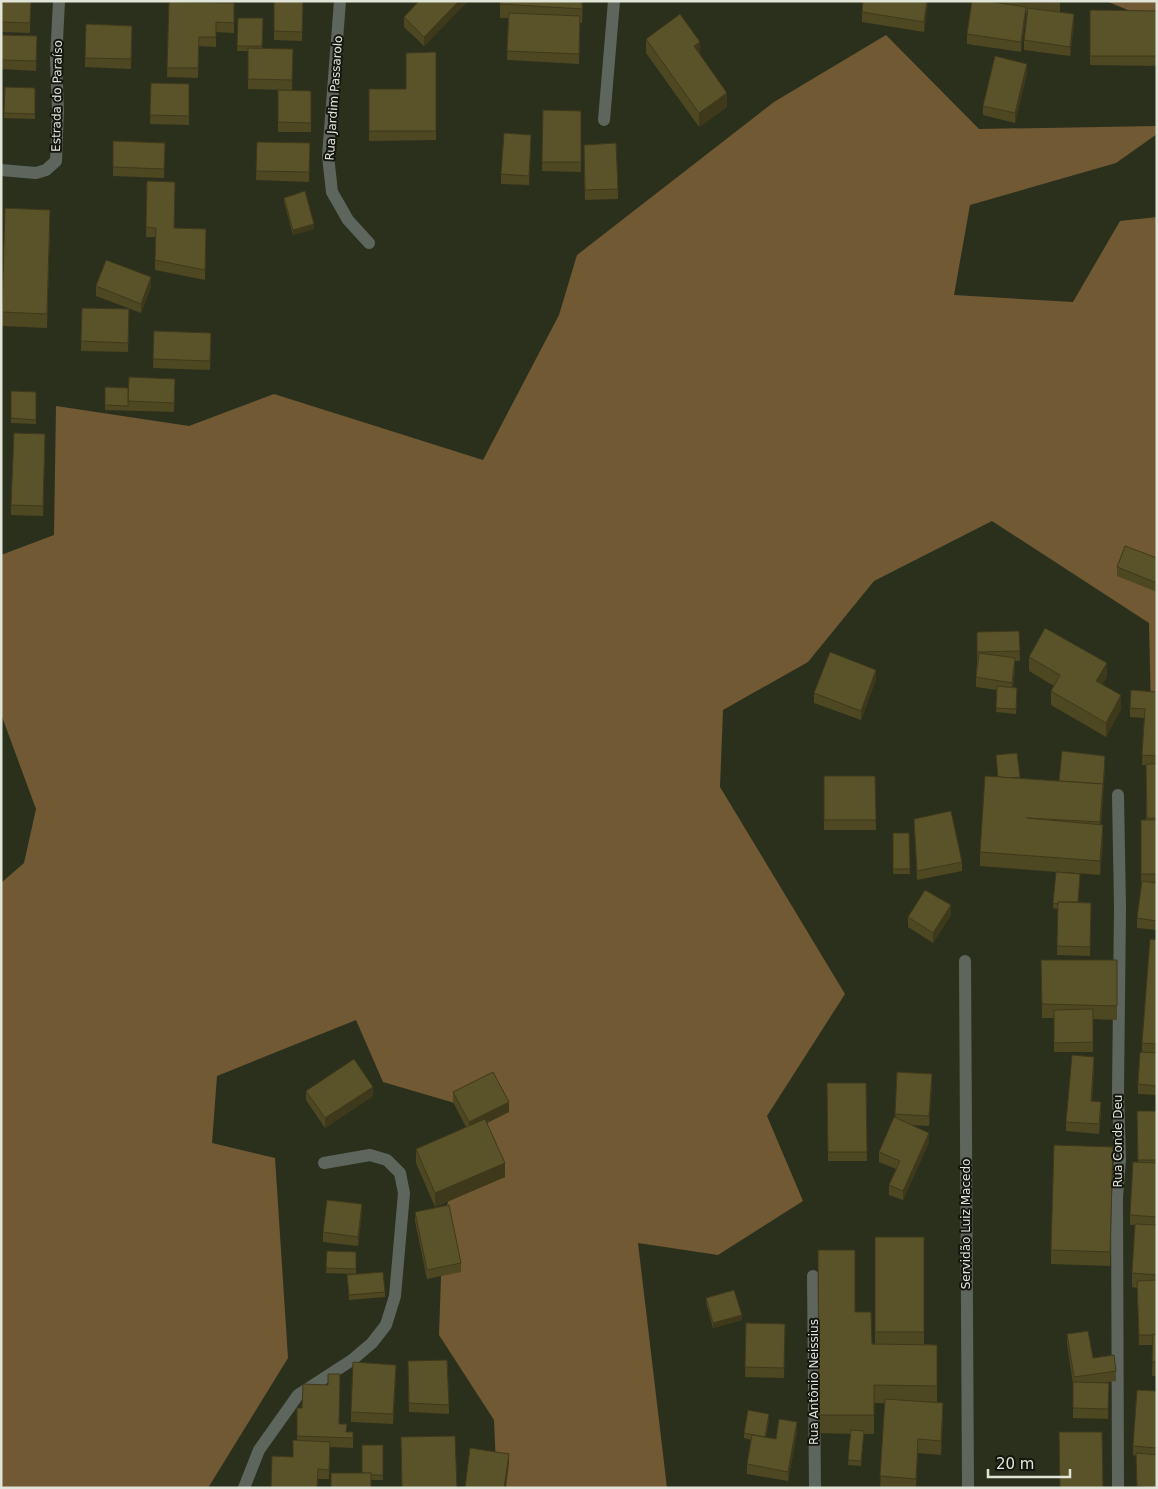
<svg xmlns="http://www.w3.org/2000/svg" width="1158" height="1489" font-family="'DejaVu Sans',sans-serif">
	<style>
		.forest { fill: #715934 }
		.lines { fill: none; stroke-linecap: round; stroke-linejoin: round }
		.minor { stroke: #5e655d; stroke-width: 12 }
		.wall { fill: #4d4722 }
		.shaded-wall { fill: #3f391c }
		.building { fill: #5a5228; stroke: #3f391c }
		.labels { text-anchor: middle; stroke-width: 4; stroke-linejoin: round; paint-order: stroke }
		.street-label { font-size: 12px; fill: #e1e5d8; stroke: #15170f }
	</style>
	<rect width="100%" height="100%" fill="#2b301d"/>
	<!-- forest -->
	<g class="forest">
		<path d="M1106 1H1157V22Z"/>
		<path d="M886 35 979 129 1157 126V134L1116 163 970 205 954 295 1073 302 1120 221 1157 217V976L1149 623 992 521 874 581 808 662 723 710 720 787 845 994 767 1116 803 1201 718 1255 638 1243 667 1488H497L494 1420 439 1335 443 1219 475 1109 383 1082 356 1020 217 1076 212 1143 275 1158 288 1358 208 1488H1V883L24 863 36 809 1 714V555L54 535 56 406 189 426 274 394 483 460 559 315 577 255 774 102Z"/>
	</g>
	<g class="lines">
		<!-- minor -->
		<g class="minor">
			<path d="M340 1 328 156 332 192 348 220 369 243"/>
			<path d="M604 120 614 1"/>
			<path d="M1 170 36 173 46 170 56 161 58 110 56 60 59 1"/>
			<path d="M965 961 968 1488"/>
			<path d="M813 1276 815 1488"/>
			<path d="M244 1488 259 1450 298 1395 352 1360 372 1343 386 1325 395 1296 404 1193 400 1173 387 1160 370 1155 324 1163"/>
			<path d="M1118 1488 1117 1197 1120 1160 1118 1091 1120 907 1118 795"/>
		</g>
	</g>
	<!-- wall -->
	<g class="wall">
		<path d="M1 1H31L30 33 1 32Z"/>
		<path d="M186 1H191V2L234 3V33L216 32V47L199 46 198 78 167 77 169 2H189Z"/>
		<path d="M274 1H303L302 41 274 40Z"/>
		<path d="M468 1 424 46 404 27V17Z"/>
		<path d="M500 1H583L582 23H580L579 64 507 60 508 18H500Z"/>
		<path d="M928 1 924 32 862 22V12Z"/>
		<path d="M972 1H1060V12H1056L1074 24 1070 56 1024 50V40L1027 13H1026L1021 52 967 44V34Z"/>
		<path d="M1090 10 1157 11V66L1090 65Z"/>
		<path d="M238 18H263L262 49H293L292 90 248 89V51H237Z"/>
		<path d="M132 26 131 69 85 67V58Z"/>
		<path d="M1 35 37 36 36 71 1 69Z"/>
		<path d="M646 39 700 55 727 107 699 127 646 53Z"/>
		<path d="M436 52V140L369 141V89H406Z"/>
		<path d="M1027 73 1015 123 983 115V106Z"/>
		<path d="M151 83 189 84V125L150 124Z"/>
		<path d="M5 87 35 88V119L4 118Z"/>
		<path d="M278 90 311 91V132H278Z"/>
		<path d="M543 110 581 111V172L542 171Z"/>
		<path d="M113 141 165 143 164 178 113 176Z"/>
		<path d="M257 142 310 143 309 182 256 180Z"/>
		<path d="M531 144 529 185 501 184V174Z"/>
		<path d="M584 155 618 189V199L585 200Z"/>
		<path d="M147 181 174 228 206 229 205 280 155 270V237H146Z"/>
		<path d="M284 198 314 229 293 235 284 202Z"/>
		<path d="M50 224 47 328 2 326V312Z"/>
		<path d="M96 286 151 287 141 313 96 296Z"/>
		<path d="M129 319 128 352 81 351V341Z"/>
		<path d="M154 331 211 333 210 370 153 368Z"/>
		<path d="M175 379 174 412 105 410V387L128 388Z"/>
		<path d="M11 391 36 392V424L11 423Z"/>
		<path d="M45 444 43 516 11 515V505Z"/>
		<path d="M1157 558V592L1117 576V567Z"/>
		<path d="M1019 631 1020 661H1015V668L1013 687 1017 688 1016 714 996 712 997 690 976 687V677L977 662V642Z"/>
		<path d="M1029 657 1107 677 1102 684 1121 709 1106 737 1051 705V691L1054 686 1029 671Z"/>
		<path d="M876 679 861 720 814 703V693Z"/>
		<path d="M1157 692V930L1137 928V918L1142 884H1141V820H1146V765H1142L1144 718 1130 717V708Z"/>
		<path d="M1017 753 1020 778 1059 781 1105 766 1101 825 1103 839 1100 875 1063 872 1080 879 1078 902 1091 903 1090 956 1057 955 1058 909 1053 908 1056 872 980 866V852L998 777 996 755Z"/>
		<path d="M824 776H875L876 830H824Z"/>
		<path d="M914 819 962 862V871L917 880Z"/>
		<path d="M893 833H909L910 874H893Z"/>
		<path d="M951 915 933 943 908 927V917Z"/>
		<path d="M1157 940V1095L1138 1094V1084L1142 1052V1043Z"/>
		<path d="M1041 960H1117V1020L1093 1019V1052H1054V1018H1042Z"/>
		<path d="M1094 1067 1092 1102 1101 1112 1099 1134 1066 1131V1122Z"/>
		<path d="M897 1072 932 1084 929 1126 910 1125 929 1142 903 1200 889 1195V1185L896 1169 879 1162V1152L895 1118Z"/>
		<path d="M827 1083H866L867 1161H828Z"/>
		<path d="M306 1091 373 1096 325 1128 306 1100Z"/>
		<path d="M453 1092 509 1112 487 1123 505 1177 435 1207 416 1163V1149L466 1127 453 1102Z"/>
		<path d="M1137 1111H1157V1376H1152L1153 1345H1139L1137 1288 1132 1287V1273L1135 1225H1130V1215L1138 1162Z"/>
		<path d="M1113 1161 1110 1266 1051 1264V1250Z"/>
		<path d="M415 1212 461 1263V1272L427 1279 415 1221Z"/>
		<path d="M362 1213 358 1246 323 1242V1232Z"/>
		<path d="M875 1237H924V1344L937 1345V1403L943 1417 941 1455 918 1453 916 1488H880L885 1403H874V1434H864L861 1466 848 1465 851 1434 819 1433 818 1250 855 1312 872 1344H875Z"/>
		<path d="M327 1251 356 1252V1274L326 1273Z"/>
		<path d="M347 1275 385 1292V1297L349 1300Z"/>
		<path d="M706 1298 742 1320 713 1328 706 1303Z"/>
		<path d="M746 1323 785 1324 784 1378 745 1377Z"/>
		<path d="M1067 1334 1093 1358 1116 1371V1381L1100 1383H1109L1108 1419 1073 1418V1384L1067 1343Z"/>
		<path d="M408 1361 449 1405V1414L409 1412Z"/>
		<path d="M396 1374 393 1424 351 1422V1412Z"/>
		<path d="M1157 1391V1488H1137L1136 1456 1133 1455V1446Z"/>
		<path d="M297 1408 339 1424 347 1432H353V1448L330 1447 329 1479H318L317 1488H271L293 1457 297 1440Z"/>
		<path d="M769 1419 766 1438 776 1439 797 1432 788 1481 747 1474V1464L752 1440 744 1438V1433Z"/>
		<path d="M383 1445V1480H371L362 1473Z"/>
	</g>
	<!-- shaded-wall -->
	<g class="shaded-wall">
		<path d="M459 1H468L424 46V37Z"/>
		<path d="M927 1H928V4L924 32V22Z"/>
		<path d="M1026 7V16L1021 52V42Z"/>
		<path d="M1074 14V24L1070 56V47Z"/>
		<path d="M700 42V56L694 46Z"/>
		<path d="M1027 64V73L1015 123V113Z"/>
		<path d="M727 93V107L699 127V113Z"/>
		<path d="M531 135V144L529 185V176Z"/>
		<path d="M314 224V229L293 235V230Z"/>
		<path d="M151 277V287L141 313V304Z"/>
		<path d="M1015 658V668L1012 692V683Z"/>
		<path d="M1107 663V677L1096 695V681Z"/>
		<path d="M876 670V679L861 720V711Z"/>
		<path d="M1121 695V709L1106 737V723Z"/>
		<path d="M1105 756V766L1100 836V822Z"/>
		<path d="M1103 825V839L1100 875V861Z"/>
		<path d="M951 905V915L933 943V933Z"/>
		<path d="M1094 1057V1067L1091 1111V1101Z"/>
		<path d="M932 1074V1084L929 1126V1116Z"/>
		<path d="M373 1087V1096L325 1128V1118Z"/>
		<path d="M509 1102V1112L469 1132V1122Z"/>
		<path d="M929 1133V1142L903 1200V1191Z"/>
		<path d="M505 1163V1177L435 1207V1193Z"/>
		<path d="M362 1204V1213L358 1246V1237Z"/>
		<path d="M742 1315V1320L713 1328V1323Z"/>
		<path d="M396 1365V1374L393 1424V1414Z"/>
		<path d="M943 1403V1417L941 1455V1441Z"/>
		<path d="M769 1414V1419L765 1442V1437Z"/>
		<path d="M797 1422V1432L788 1481V1472Z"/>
		<path d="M918 1439V1453L916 1488V1479Z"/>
		<path d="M509 1454V1463L506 1488H504Z"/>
	</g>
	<!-- building -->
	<g class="building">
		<path d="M1 1H31L30 23 1 22Z"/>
		<path d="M274 1H303L302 32 274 31Z"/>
		<path d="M419 1H459L424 37 404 17Z"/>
		<path d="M500 1H582V9L500 4Z"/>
		<path d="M863 1H927L924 22 862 12Z"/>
		<path d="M972 1H986L1026 7 1021 42 967 34Z"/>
		<path d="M1020 1H1060V2L1020 3Z"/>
		<path d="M169 2 234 3V23L216 22V37H199L198 68H167Z"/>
		<path d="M1028 8 1074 14 1070 47 1024 40Z"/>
		<path d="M1090 10 1157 11V56H1090Z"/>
		<path d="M509 13 580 16 579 54 507 51Z"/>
		<path d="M680 14 700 42 694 46 727 93 699 113 646 39Z"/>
		<path d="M238 18H263L262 46H237Z"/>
		<path d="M86 24 132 26 131 59 85 58Z"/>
		<path d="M1 35 37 36 36 61 1 60Z"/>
		<path d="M248 48 293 49 292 80 248 79Z"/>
		<path d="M436 52V131H369V89H406V53Z"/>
		<path d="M995 56 1027 64 1015 113 983 106Z"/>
		<path d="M151 83 189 84V116L150 115Z"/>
		<path d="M5 87 35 88V114L4 113Z"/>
		<path d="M278 90 311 91V123L278 122Z"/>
		<path d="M543 110 581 111V162H542Z"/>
		<path d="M504 133 531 135 529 176 501 174Z"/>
		<path d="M113 141 165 143 164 169 113 167Z"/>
		<path d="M257 142 310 143 309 172 256 171Z"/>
		<path d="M616 143 618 189 585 190 584 145Z"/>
		<path d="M147 181 175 182 174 228 206 229 205 270 155 260 156 228 146 227Z"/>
		<path d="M305 191 314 224 293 230 284 198Z"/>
		<path d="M5 208 50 210 47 314 2 312Z"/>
		<path d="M106 260 151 277 141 304 96 286Z"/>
		<path d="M82 308 129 309 128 343 81 341Z"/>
		<path d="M154 331 211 333 210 361 153 359Z"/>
		<path d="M129 377 175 379 174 403 128 401Z"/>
		<path d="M105 387 128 388V406L105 405Z"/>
		<path d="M11 391 36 392V420L11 418Z"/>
		<path d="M14 433 45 434 43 506 11 505Z"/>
		<path d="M1125 546 1157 558V583L1117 567Z"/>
		<path d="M1045 628 1107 663 1096 681 1121 695 1106 723 1051 691 1060 675 1029 657Z"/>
		<path d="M1019 631 1020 651 977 652V632Z"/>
		<path d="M830 652 876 670 861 711 814 693Z"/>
		<path d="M979 653 1015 658 1012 683 976 677Z"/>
		<path d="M997 686 1017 688 1016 709 996 708Z"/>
		<path d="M1131 690 1157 692V756L1142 755 1145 709 1130 708Z"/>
		<path d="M1062 751 1105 756 1103 789V784L1059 781Z"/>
		<path d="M1017 753 1020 777 1011 778 998 777 996 755Z"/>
		<path d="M1146 764H1157V818H1147Z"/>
		<path d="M824 776H875L876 820H824Z"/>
		<path d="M985 776 1103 784 1100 822 1027 818 1103 825 1100 861 980 852Z"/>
		<path d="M951 811 962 862 917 871 914 819Z"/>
		<rect x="1141" y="820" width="16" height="54"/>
		<path d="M893 833H909L910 869H893Z"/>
		<path d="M1056 872 1080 874 1078 902H1058V904L1053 903Z"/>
		<path d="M1142 881 1157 883V921L1137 918Z"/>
		<path d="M925 890 951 905 933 933 908 917Z"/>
		<path d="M1058 902 1091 903 1090 947 1057 946Z"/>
		<path d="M1150 939 1157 940V1044L1142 1043Z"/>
		<path d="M1041 960H1117V1006L1042 1004Z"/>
		<path d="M1093 1009V1042L1054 1043V1010Z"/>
		<path d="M1140 1052 1157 1053V1086L1138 1084Z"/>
		<path d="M1072 1055 1094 1057 1091 1101 1101 1102 1099 1124 1066 1122Z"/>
		<path d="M354 1059 373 1087 325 1118 306 1091Z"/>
		<path d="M493 1072 509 1102 469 1122 453 1092Z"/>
		<path d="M897 1072 932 1074 929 1116 895 1114Z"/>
		<path d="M827 1083H866L867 1152H828Z"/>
		<path d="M1137 1111H1157V1160H1138Z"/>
		<path d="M894 1117 929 1133 903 1191 889 1185 900 1161 879 1152Z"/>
		<path d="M485 1119 505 1163 435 1193 416 1149Z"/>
		<path d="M1054 1145 1113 1147 1110 1252 1051 1250Z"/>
		<path d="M1133 1162 1157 1163V1217L1130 1215Z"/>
		<path d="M327 1200 362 1204 358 1237 323 1232Z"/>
		<path d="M449 1205 461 1263 427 1270 415 1212Z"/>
		<path d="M1135 1224 1157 1225V1275L1132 1273Z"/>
		<rect x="875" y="1237" width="49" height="95"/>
		<path d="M818 1250H855V1312H871L872 1344 937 1345V1386L874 1385V1415H819Z"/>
		<path d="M327 1251 356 1252V1269L326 1268Z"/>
		<path d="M383 1272 385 1292 349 1295 347 1275Z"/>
		<path d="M1157 1280V1335H1139L1137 1281Z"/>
		<path d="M734 1290 742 1315 713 1323 706 1298Z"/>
		<path d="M746 1323 785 1324 784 1368 745 1367Z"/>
		<path d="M1088 1331 1093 1358 1114 1355 1116 1371 1074 1377 1067 1334Z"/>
		<path d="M1153 1334 1157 1335V1362H1152Z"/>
		<path d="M447 1360 449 1405 409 1403 408 1361Z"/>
		<path d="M353 1362 396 1365 393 1414 351 1412Z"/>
		<path d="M328 1374H340L339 1424H347L346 1432H353V1438L297 1436V1408H302L303 1384 328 1385Z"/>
		<path d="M1073 1382 1109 1383 1108 1409 1073 1408Z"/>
		<path d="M1137 1390 1157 1391V1448L1133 1446Z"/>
		<path d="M885 1399 943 1403 941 1441 918 1439 916 1479 880 1476Z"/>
		<path d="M748 1410 769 1414 765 1437 744 1433Z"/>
		<path d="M779 1419 797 1422 788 1472 747 1464 752 1435 776 1439Z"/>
		<path d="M851 1430 864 1431 861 1461 848 1460Z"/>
		<path d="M1059 1432H1102L1103 1488H1060Z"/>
		<path d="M455 1436 457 1488H380V1487H402L401 1437Z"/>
		<path d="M293 1440 330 1442 329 1470 318 1469 317 1488H271L272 1456 293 1457Z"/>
		<path d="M362 1445H383V1475H371V1473H362Z"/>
		<path d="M470 1448 509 1454 504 1488H465Z"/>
		<path d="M1136 1453 1157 1455V1488H1148L1137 1486Z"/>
		<rect x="331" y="1473" width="40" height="15"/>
	</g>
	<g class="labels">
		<!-- street labels -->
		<g class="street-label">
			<text transform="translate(57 96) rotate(-89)" y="4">Estrada do Paraíso</text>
			<text transform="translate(334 98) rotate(-86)" y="4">Rua Jardim Passarolo</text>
			<text transform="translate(1118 1141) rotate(-90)" y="4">Rua Conde Deu</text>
			<text transform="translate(966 1224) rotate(-90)" y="4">Servidão Luiz Macedo</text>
			<text transform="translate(814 1382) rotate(-90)" y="4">Rua Antônio Neissius</text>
		</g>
	</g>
	<!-- border -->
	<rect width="1158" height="1489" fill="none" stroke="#e1e5d8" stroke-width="5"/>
	<!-- scale -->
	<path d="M988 1469v8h82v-8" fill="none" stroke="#e1e5d8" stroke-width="2.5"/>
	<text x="996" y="1469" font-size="15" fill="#e1e5d8" stroke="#15170f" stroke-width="4" paint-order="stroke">20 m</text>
</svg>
